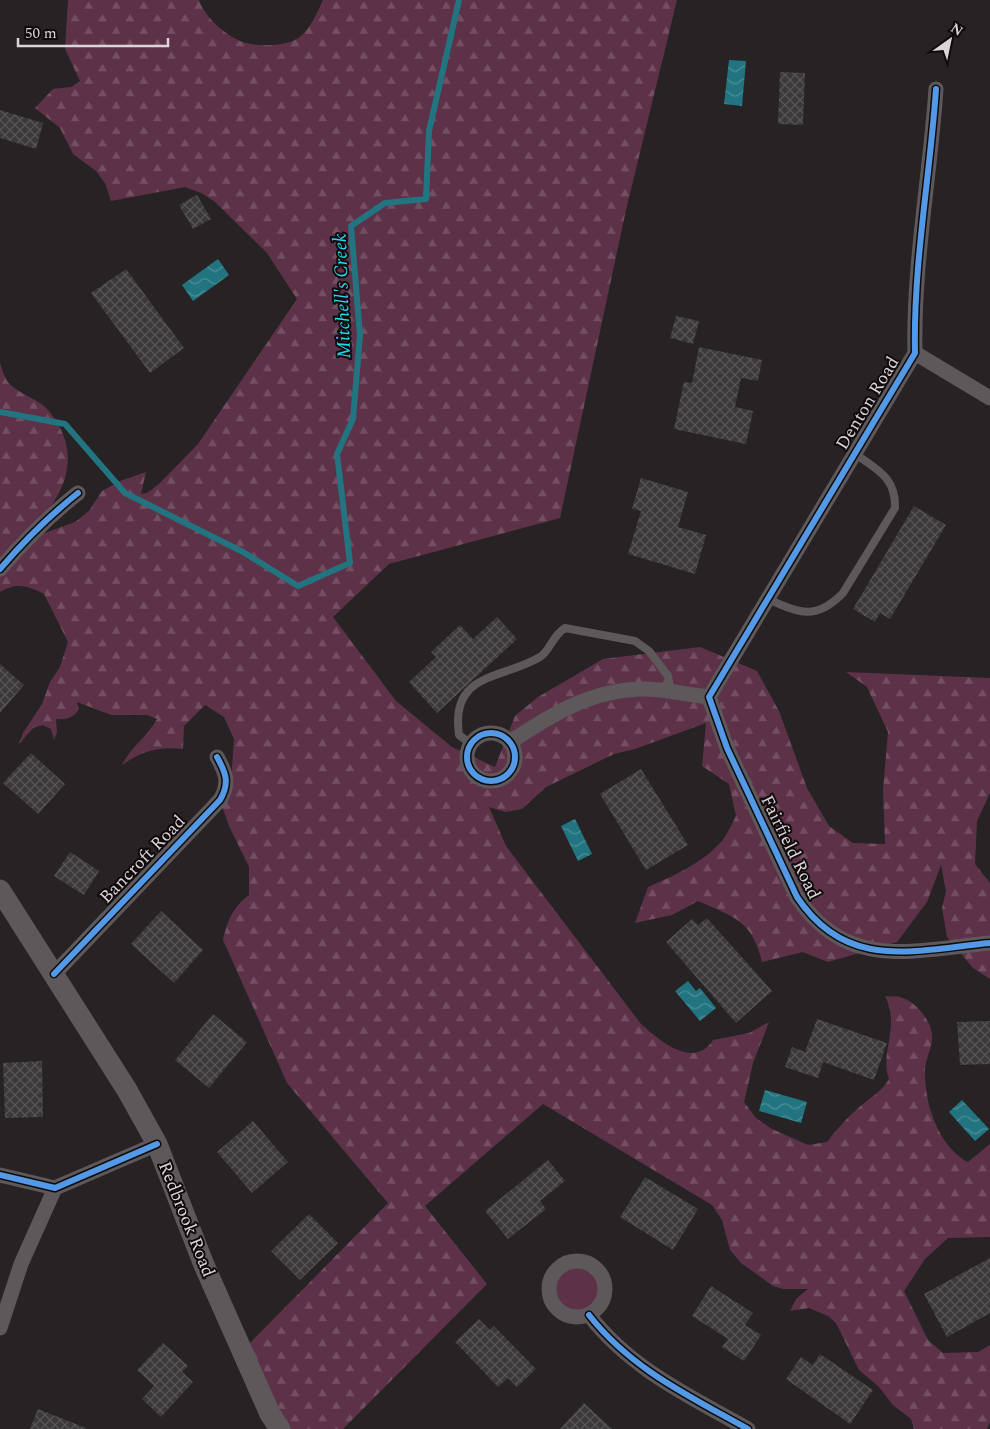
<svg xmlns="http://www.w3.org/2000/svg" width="990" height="1429" font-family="Spectral,serif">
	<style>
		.green { fill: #5d3249 }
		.forest { fill: url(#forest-firs) }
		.water { fill: url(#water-waves) }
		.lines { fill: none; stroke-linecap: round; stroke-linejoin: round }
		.stream { stroke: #227580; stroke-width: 6 }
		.building { fill: url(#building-cross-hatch) }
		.service { stroke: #5d595a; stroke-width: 8 }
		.minor { stroke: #5d595a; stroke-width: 15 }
		.secondary { stroke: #5d595a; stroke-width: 21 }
		.cycleway-casing { stroke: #0f0b0d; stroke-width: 9 }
		.cycleway { stroke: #5399e6; stroke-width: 6 }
		.labels { text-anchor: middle; stroke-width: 4; stroke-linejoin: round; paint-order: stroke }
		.street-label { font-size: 18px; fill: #dbd5d8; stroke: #0f0b0d }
		.water-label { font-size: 19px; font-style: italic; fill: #24d8ee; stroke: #0f0b0d }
	</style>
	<defs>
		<pattern id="forest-firs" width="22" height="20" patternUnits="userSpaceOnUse" patternTransform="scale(1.25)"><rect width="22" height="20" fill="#5d3249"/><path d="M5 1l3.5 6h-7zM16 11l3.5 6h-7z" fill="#744f62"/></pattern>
		<pattern id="water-waves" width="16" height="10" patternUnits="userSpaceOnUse" patternTransform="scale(1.25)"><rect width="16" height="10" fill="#227580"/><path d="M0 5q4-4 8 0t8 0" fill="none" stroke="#4c8e97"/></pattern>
		<pattern id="building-cross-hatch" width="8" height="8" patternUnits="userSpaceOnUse" patternTransform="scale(1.25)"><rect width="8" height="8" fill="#3c393a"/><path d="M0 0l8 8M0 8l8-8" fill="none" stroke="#585556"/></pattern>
	</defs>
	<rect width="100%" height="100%" fill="#272224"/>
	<!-- green -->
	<circle class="green" cx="577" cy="1288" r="23"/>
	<!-- forest -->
	<path class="forest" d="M68 0H199C205 17 222 32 238 40 252 48 289 47 301 36 310 29 318 11 323 0H677L626 210 560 518 389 564 333 617 396 701 452 747 495 767 515 716 538 697 603 659 700 647 757 671 779 711 807 788 829 826 853 843 885 844 883 790 888 732 867 687 846 672 990 678V793L977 821 975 864 990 883V979L973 968 947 937 942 908 946 891 941 865 927 902 897 942 828 962 803 952 762 962C752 920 734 917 698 901L672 915 635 923 648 887C673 876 701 864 720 843 727 836 731 825 736 816L729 784 702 766 706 723 635 749 614 754 546 787 522 809 505 812 489 807 506 846 641 1024C660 1041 694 1070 713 1040L749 1033 769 1022 753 1063 744 1102 756 1118 772 1129 808 1145 827 1142C836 1130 846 1119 857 1109 869 1098 881 1093 889 1079 879 1053 901 1027 885 996 890 997 895 996 900 997 916 1001 934 1023 932 1040 931 1051 924 1062 925 1074 925 1105 939 1147 968 1162L990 1144V1237L948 1238 925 1259 904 1291 928 1340 943 1353 978 1352 990 1345V1422L987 1429H914L911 1419 893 1405 878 1386 859 1370 836 1323 828 1316 809 1308 790 1311 796 1299 808 1289H783L773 1286 741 1263 730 1250 722 1220 712 1205 543 1104 425 1206 487 1284 343 1429H280L242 1351 388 1203 287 1083 223 940C228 920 232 908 249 895V867L229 826 220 800 231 782 234 739 224 717 205 705 184 726 183 749C158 746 142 751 122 765 131 747 147 737 157 719L147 715H111L77 702 79 709C74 718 65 720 56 719L57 732 54 740 51 729 43 725 33 728 19 744 23 733 42 704 50 682 60 667 68 642 44 594C28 586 17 582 0 592V363C2 369 4 376 7 381 17 394 38 398 48 410 79 446 71 485 42 517L45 533 75 522 89 511 102 491 120 481 146 472 141 494 147 493 160 483 198 444 297 299 267 253 214 201 201 193 185 187 111 201 105 183 96 171 73 154 60 128 35 108 53 89 71 87 80 81 65 49Z"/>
	<!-- water -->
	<g class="water">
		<path d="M729 60 746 61 742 106 724 104Z"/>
		<path d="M218 259 229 275 193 301 182 285Z"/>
		<path d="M575 819 592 854 578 861 561 826Z"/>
		<path d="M688 981 696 991 700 988 716 1008 700 1021 675 991Z"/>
		<path d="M765 1090 807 1102 801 1123 759 1111Z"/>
		<path d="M962 1100 989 1129 975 1141 949 1112Z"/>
	</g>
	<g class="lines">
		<!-- stream -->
		<path class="stream" d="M0 412 65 424 125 493 243 552 298 586 350 563 337 454 353 419 360 335 351 226 385 203 426 199 429 131 459 0"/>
	</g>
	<!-- building -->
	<g class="building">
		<path d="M780 72 805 73 803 125 778 124Z"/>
		<path d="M0 110 43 123 36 149 0 138Z"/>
		<path d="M197 195 211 219 193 229 179 205Z"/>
		<path d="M126 269 184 348 150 373 91 293Z"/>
		<path d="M676 316 699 321 693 344 670 338Z"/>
		<path d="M699 347 762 360 758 381 741 378 735 407 753 411 746 444 674 429 684 382 692 383Z"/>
		<path d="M641 478 688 492 678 527 706 535 695 574 628 554 641 511 632 509Z"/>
		<path d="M914 506 946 525 890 619 880 613 875 622 853 609Z"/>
		<path d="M497 617 517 639 437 713 409 682 436 657 431 652 460 625 473 639Z"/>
		<path d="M0 664 24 685 0 713Z"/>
		<path d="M31 753 65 784 38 814 3 783Z"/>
		<path d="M641 769 688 845 646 870 600 794Z"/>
		<path d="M70 852 99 871 84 895 54 876Z"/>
		<path d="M161 911 203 950 174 983 131 944Z"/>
		<path d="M707 918 772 991 736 1023 666 942 692 919 698 925Z"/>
		<path d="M213 1014 247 1042 209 1088 175 1060Z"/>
		<path d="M817 1019 887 1043 874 1080 823 1062 818 1078 785 1067 792 1047 805 1052Z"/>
		<path d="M990 1021V1064L960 1065 957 1022Z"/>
		<path d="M42 1061 43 1117 5 1118 3 1063Z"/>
		<path d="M253 1121 288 1162 252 1193 217 1152Z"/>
		<path d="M548 1160 565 1181 540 1201 546 1209 508 1239 485 1211Z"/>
		<path d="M645 1177 698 1209 673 1250 620 1217Z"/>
		<path d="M309 1214 338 1243 300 1280 271 1251Z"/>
		<path d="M990 1258V1313L947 1337 924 1294Z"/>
		<path d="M711 1286 753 1313 745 1325 761 1335 744 1361 722 1347 728 1339 692 1316Z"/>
		<path d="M479 1319 490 1330 494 1326 536 1369 517 1387 508 1378 498 1387 455 1342Z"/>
		<path d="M163 1343 188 1366 182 1372 193 1382 161 1417 142 1399 154 1386 137 1370Z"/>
		<path d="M820 1354 873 1390 850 1424 786 1379 801 1357 813 1365Z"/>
		<path d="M584 1403 612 1429H560Z"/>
		<path d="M38 1409 86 1428V1429H30Z"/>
	</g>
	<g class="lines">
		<!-- service -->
		<g class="service">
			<path d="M768 599C799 613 816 621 843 593L895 508C896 477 877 470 854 453"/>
			<path d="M471 744 459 735C450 672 501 680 540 657 550 651 552 636 565 628L635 641 649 651 668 676 671 692"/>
		</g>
		<!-- minor -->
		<g class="minor">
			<path d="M915 353 990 398"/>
			<path d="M0 569C24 541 49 516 78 493"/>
			<path d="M709 697 915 353C913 265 930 177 936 89"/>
			<path d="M709 697 727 748 797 897C847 972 914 950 990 943"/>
			<circle cx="491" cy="757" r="24"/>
			<path d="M510 742C551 715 592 689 644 689 665 689 688 695 709 697"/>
			<path d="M54 974 220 800C230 783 226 773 217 757"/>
			<path d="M0 1175 55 1188 157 1144"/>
			<circle cx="577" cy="1289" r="28"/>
			<path d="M589 1315C631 1369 689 1396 748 1429"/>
			<path d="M0 1328 21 1264 55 1188"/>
		</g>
		<!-- secondary -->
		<path class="secondary" d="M0 890 127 1090 157 1144 204 1265 270 1414 280 1429"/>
		<defs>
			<g id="cycleway">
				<path d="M936 89C930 177 913 265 915 353L709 697 727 748 797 897C847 972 914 950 990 943"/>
				<path d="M0 569C24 541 49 516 78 493"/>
				<circle cx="491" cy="757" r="24"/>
				<path d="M54 974 220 800C230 783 226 773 217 757"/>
				<path d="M0 1175 55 1188 157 1144"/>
				<path d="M589 1315C631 1369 689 1396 748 1429"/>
			</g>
		</defs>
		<!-- cycleway casing -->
		<use href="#cycleway" class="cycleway-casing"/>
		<!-- cycleway -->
		<use href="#cycleway" class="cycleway"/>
	</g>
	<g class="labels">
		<!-- street labels -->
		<g class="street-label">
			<text transform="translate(867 403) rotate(-59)" y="6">Denton Road</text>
			<text transform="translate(791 847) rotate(64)" y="6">Fairfield Road</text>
			<text transform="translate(142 859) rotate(-46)" y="6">Bancroft Road</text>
			<text transform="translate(187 1219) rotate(68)" y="6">Redbrook Road</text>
		</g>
		<!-- water labels -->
		<g class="water-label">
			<text transform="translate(341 296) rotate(-92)" y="7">Mitchell's Creek</text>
		</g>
	</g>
	<!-- north arrow -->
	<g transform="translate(950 40) rotate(33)" stroke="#0f0b0d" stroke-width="4" paint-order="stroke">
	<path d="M0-4L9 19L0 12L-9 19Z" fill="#dbd5d8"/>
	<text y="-8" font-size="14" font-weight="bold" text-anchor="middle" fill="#dbd5d8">N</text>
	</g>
	<!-- scale -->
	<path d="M18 38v8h150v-8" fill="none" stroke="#dbd5d8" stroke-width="2.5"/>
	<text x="25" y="38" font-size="15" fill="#dbd5d8" stroke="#0f0b0d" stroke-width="4" paint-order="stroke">50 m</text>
</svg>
